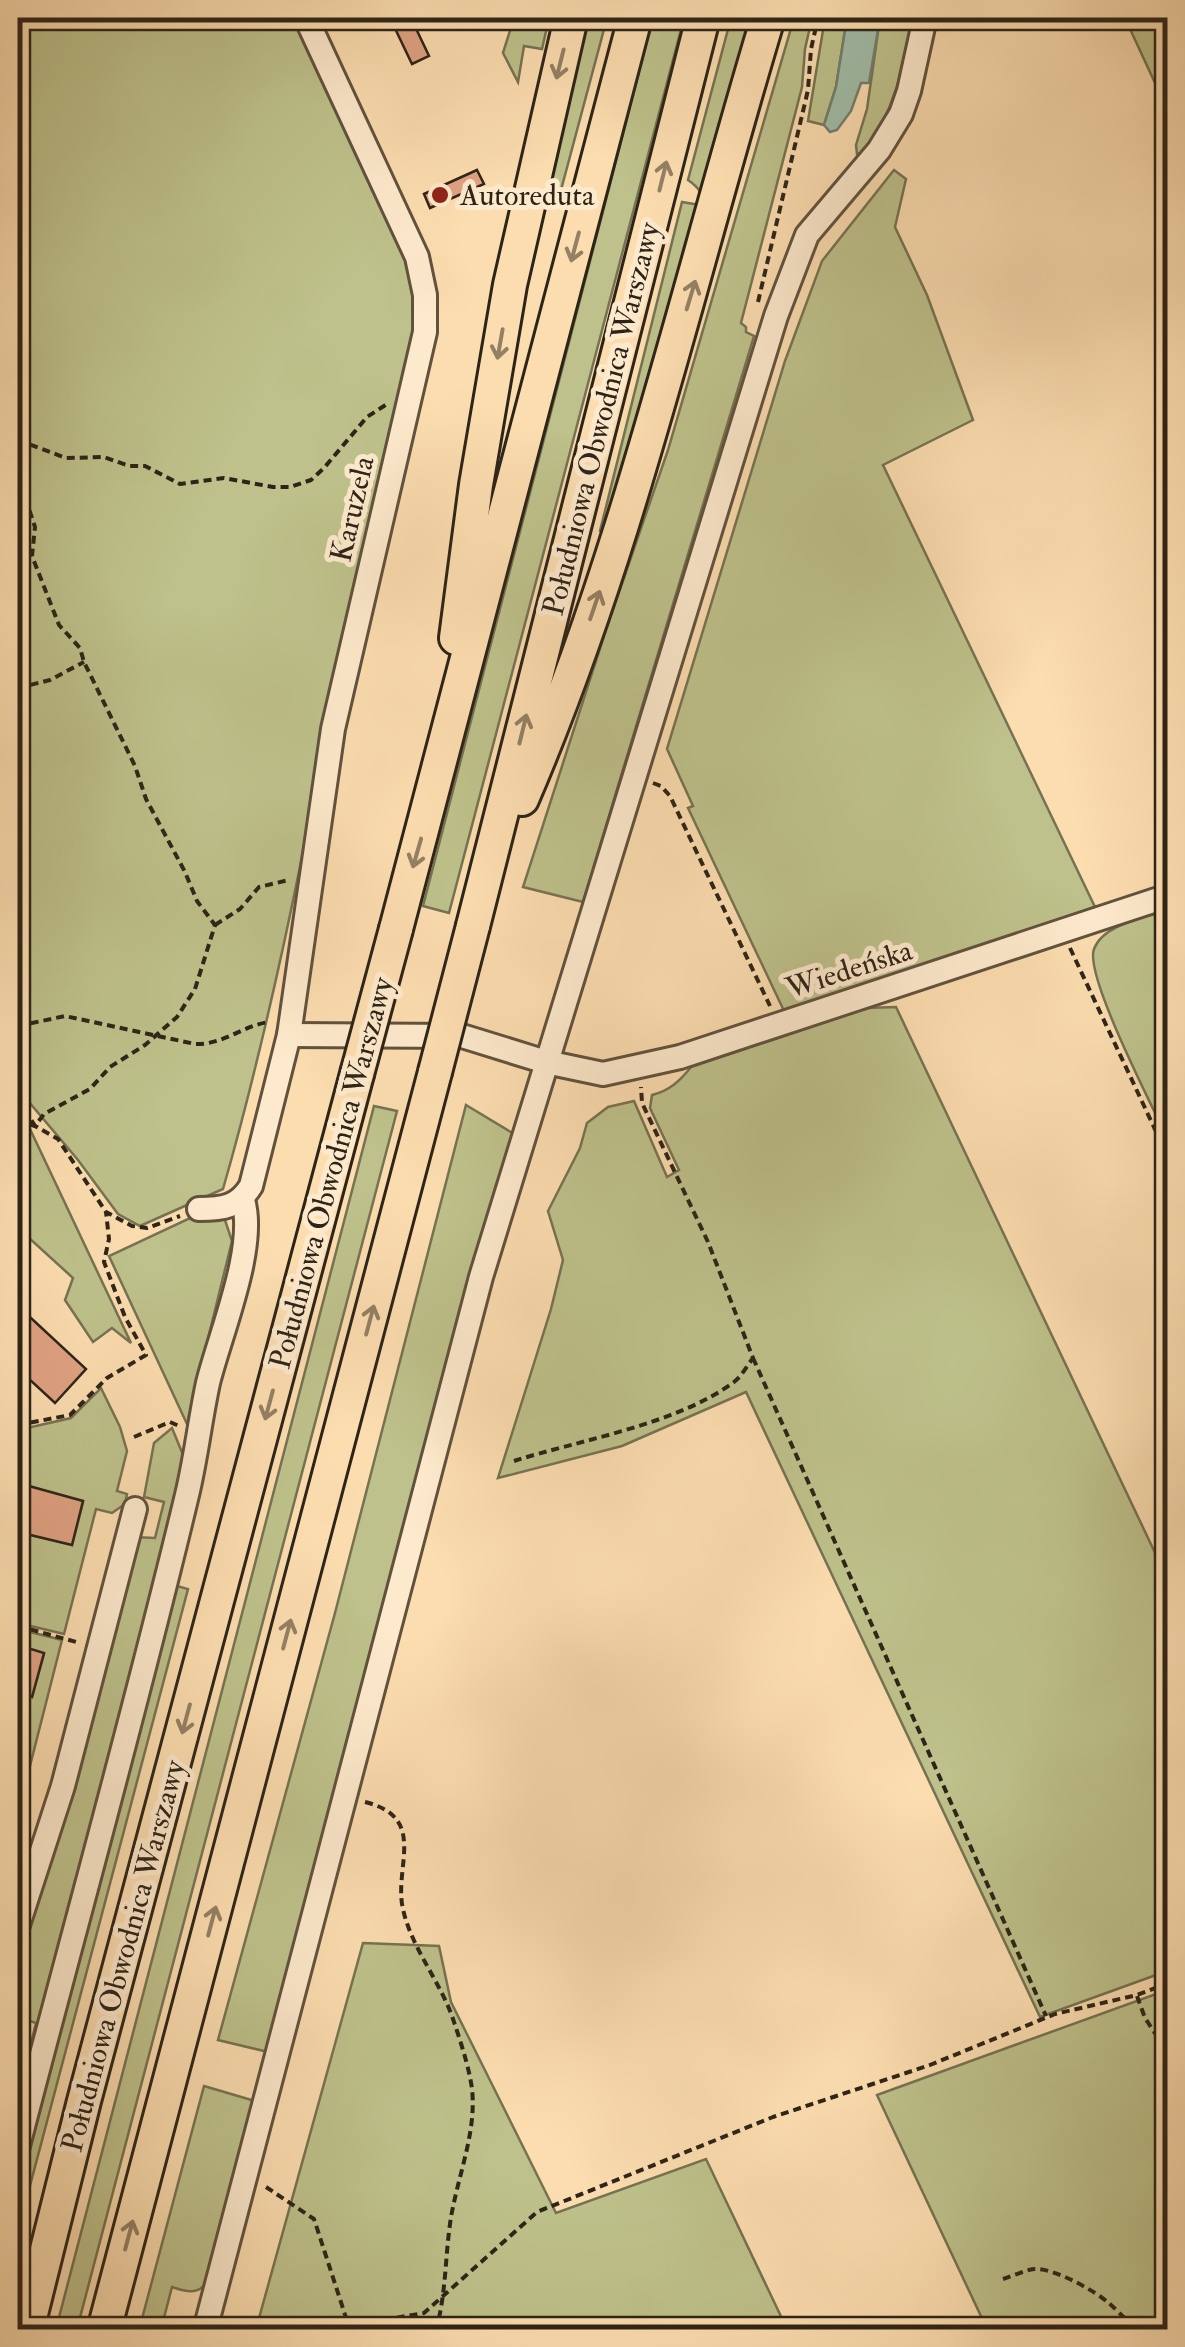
<svg xmlns="http://www.w3.org/2000/svg" width="1185" height="2347" font-family="'IM FELL Double Pica',serif">
	<style>
		.green { fill: #bec18b; stroke: #767252; stroke-width: 2.5 }
		.water { fill: #a0bca8; stroke: #727f6e; stroke-width: 2.5 }
		.building { fill: #e0a283; stroke: #2d2418; stroke-width: 2.5 }
		.lines { fill: none; stroke-linecap: round; stroke-linejoin: round }
		.minor-casing { stroke: #61523e; stroke-width: 28 }
		.highway-casing { stroke: #2d2418; stroke-width: 38 }
		.path { stroke: #2d2418; stroke-width: 4; stroke-dasharray: 8 5; stroke-linecap: butt }
		.minor { stroke: #fde9cc; stroke-width: 22 }
		.highway { stroke: #fcddb0; stroke-width: 32 }
		.highway-bridge-casing { stroke: #2d2418; stroke-width: 38; stroke-linecap: butt }
		.highway-bridge { stroke: #fcddb0; stroke-width: 32 }
		.oneway { stroke: #948064 }
		.poi-dot { fill: #8f2418; stroke: #fde9cc; stroke-width: 4 }
		.labels { text-anchor: middle; stroke-width: 10; stroke-linejoin: round; paint-order: stroke }
		.poi-label { font-size: 30px; fill: #2d2418; stroke: #fde9cc; text-anchor: start }
		.street-label { font-size: 30px; fill: #2d2418; stroke: #fde9cc }
	</style>
	<rect width="100%" height="100%" fill="#fcddb0"/>
	<filter id="stains"><feTurbulence type="fractalNoise" baseFrequency=".002" numOctaves="4"/><feColorMatrix values="0 0 0 0 .2 0 0 0 0 .09 0 0 0 0 .02 0 0 0 .5 -.17"/></filter>
	<radialGradient id="worn" r=".72"><stop offset=".6" stop-color="#630" stop-opacity="0"/><stop offset="1" stop-color="#630" stop-opacity=".3"/></radialGradient>
	<!-- green -->
	<g class="green">
		<path d="M18 18H297L412 271C413 285 416 301 415 316 410 394 377 475 362 553 319 766 283 980 223 1189L140 1226 118 1214 78 1160 18 1089Z"/>
		<path d="M514 18H549L542 49 524 46 518 82 503 53Z"/>
		<path d="M584 18H607L561 190 548 187Z"/>
		<path d="M653 18H684L449 913 423 906Z"/>
		<path d="M731 18H751L677 300 605 534 600 531 682 202 700 205C704 193 698 187 688 180Z"/>
		<path d="M794 18H812L805 49 802 87 741 323 746 327V332L754 336 583 902 523 887 605 633 668 450Z"/>
		<path d="M825 18H847L836 87 824 125 808 121Z"/>
		<path d="M880 18H912C903 68 895 112 863 153L857 154 856 145 867 109Z"/>
		<path d="M1125 18H1167V109Z"/>
		<path d="M894 170 906 179 895 227 927 295 973 420 883 465 1095 907 785 1013 688 808 693 806 667 749 785 361 822 261Z"/>
		<path d="M1167 910H1168L1167 1138C1153 1107 1084 975 1094 949 1103 924 1145 918 1167 910Z"/>
		<path d="M896 1007 1167 1578V1971L1040 2017 746 1392 622 1446 498 1478 551 1309 563 1260 548 1211 580 1148 587 1123 608 1107 634 1101 667 1177 679 1170 650 1108 652 1095C669 1091 680 1081 691 1067L866 1008Z"/>
		<path d="M466 1105 514 1134 455 1330 268 2052 218 2040 335 1613Z"/>
		<path d="M374 1106 397 1111 77 2329H56Z"/>
		<path d="M18 1129H30L131 1343 112 1328 93 1342 65 1300 73 1278 18 1228Z"/>
		<path d="M224 1217 232 1241 187 1424 109 1256 188 1219Z"/>
		<path d="M101 1388 120 1427 127 1451 117 1491 127 1494 125 1504 112 1513 96 1509 64 1634 18 1623V1532L72 1545 83 1502 18 1483V1430L71 1418Z"/>
		<path d="M172 1428 186 1462 18 2127V2095L29 2050 18 2047V2040L31 2043 36 2023 21 2018 23 2012 18 2011V1946L23 1940 74 1778 135 1537 155 1538 164 1502 144 1497 154 1443Z"/>
		<path d="M170 1584 188 1589 18 2231V2167Z"/>
		<path d="M18 1629 62 1640 18 1813V1694L32 1697 44 1654 18 1645Z"/>
		<path d="M363 1943 439 1946 451 2002 556 2213 706 2159 787 2329H256Z"/>
		<path d="M1167 1990V2329H987L877 2095Z"/>
		<path d="M204 2086 255 2101 208 2282C197 2295 187 2292 172 2287L161 2329 139 2330Z"/>
	</g>
	<!-- water -->
	<path class="water" d="M847 18H880L869 83H861L851 111 837 130 830 132 824 125 836 87Z"/>
	<!-- building -->
	<g class="building">
		<path d="M390 18H411L429 56 412 64Z"/>
		<path d="M477 170 484 184 430 208 424 194Z"/>
		<path d="M18 1306 86 1369 55 1403 27 1377 18 1388Z"/>
		<path d="M18 1483 83 1501 72 1545 18 1532Z"/>
		<path d="M18 1645 44 1653 32 1697 18 1694Z"/>
	</g>
	<g class="lines">
		<defs>
			<g id="minor">
				<path d="M289 1035 462 1036 546 1062 603 1074 680 1057 1168 896"/>
				<path d="M199 1209C223 1209 238 1207 251 1186L289 1035 333 729 425 332V295L417 257 306 18"/>
				<path d="M18 1925 63 1786 135 1509"/>
				<path d="M18 2146C74 1929 135 1713 187 1495 196 1458 200 1420 208 1383 220 1334 257 1248 243 1200"/>
				<path d="M205 2330 481 1277 776 316 807 235 879 150 901 114 909 91 925 18"/>
			</g>
			<g id="highway">
				<path d="M456 638 476 485 510 285 571 18"/>
				<path d="M522 799C630 548 689 279 768 18"/>
				<path d="M473 926 703 18"/>
				<path d="M396 929 635 18"/>
				<path d="M27 2330 84 2101 357 1074"/>
				<path d="M104 2330 435 1072"/>
			</g>
		</defs>
		<!-- minor casing -->
		<use href="#minor" class="minor-casing"/>
		<!-- highway casing -->
		<use href="#highway" class="highway-casing"/>
		<!-- path -->
		<g class="path">
			<path d="M758 302 808 90 811 49 818 18"/>
			<path d="M18 440 66 458 104 457 129 466H145L180 484 224 478 273 487H290L311 480 324 468 367 417 387 404"/>
			<path d="M18 688 50 680 84 662"/>
			<path d="M653 783 661 786 670 796 770 1006"/>
			<path d="M215 925 240 909 259 887 289 880"/>
			<path d="M1070 948 1168 1157"/>
			<path d="M18 1026 65 1016 195 1044C223 1045 242 1026 269 1022"/>
			<path d="M18 1098 35 1126 44 1114 90 1089 110 1067 145 1045 177 1017 195 989 215 925 197 901 185 872 146 799 135 766 84 662 80 648 59 625 32 556 35 527 29 509 27 443"/>
			<path d="M18 1121 35 1126 58 1139 106 1212 132 1226 147 1228 180 1216"/>
			<path d="M753 1358 1046 2016"/>
			<path d="M18 1425 70 1415 107 1378 146 1355 125 1317 104 1262 109 1239 106 1212"/>
			<path d="M134 1437 170 1422 179 1426"/>
			<path d="M514 1461C580 1440 678 1424 734 1382 741 1377 747 1366 753 1358L708 1242 642 1103 641 1087"/>
			<path d="M18 1626 80 1643"/>
			<path d="M365 1802C426 1817 396 1863 402 1904 409 1946 441 1981 454 2022 461 2043 469 2067 472 2089 477 2134 456 2180 450 2224 445 2260 446 2294 436 2330"/>
			<path d="M1137 1996 1145 2018 1168 2053"/>
			<path d="M266 2187 314 2219 350 2330"/>
			<path d="M1003 2279C1013 2276 1025 2270 1034 2269 1053 2268 1087 2287 1101 2297 1126 2315 1120 2323 1155 2330"/>
			<path d="M360 2330 383 2320 424 2313 537 2212 773 2117 930 2065 1055 2014 1137 1995 1168 1983"/>
		</g>
		<!-- minor -->
		<use href="#minor" class="minor"/>
		<!-- highway -->
		<use href="#highway" class="highway"/>
		<defs>
			<g id="highway-bridge">
				<path d="M435 1072 473 926"/>
				<path d="M357 1074 396 929"/>
			</g>
		</defs>
		<!-- highway-bridge casing -->
		<use href="#highway-bridge" class="highway-bridge-casing"/>
		<!-- highway-bridge -->
		<use href="#highway-bridge" class="highway-bridge"/>
	</g>
	<!-- one-way arrows -->
	<defs><path id="oneway-shaft" d="M-6 0H5M1.5-3L5.5 0L1.5 3" fill="none" stroke-width="1.6" stroke-linecap="round" stroke-linejoin="round" transform="scale(2.5)"/></defs>
	<g class="oneway">
		<use href="#oneway-shaft" transform="translate(560 64) rotate(104)"/>
		<use href="#oneway-shaft" transform="translate(663 176) rotate(-76)"/>
		<use href="#oneway-shaft" transform="translate(575 247) rotate(105)"/>
		<use href="#oneway-shaft" transform="translate(691 295) rotate(-73)"/>
		<use href="#oneway-shaft" transform="translate(500 344) rotate(100)"/>
		<use href="#oneway-shaft" transform="translate(595 605) rotate(-71)"/>
		<use href="#oneway-shaft" transform="translate(523 729) rotate(-76)"/>
		<use href="#oneway-shaft" transform="translate(417 853) rotate(106)"/>
		<use href="#oneway-shaft" transform="translate(370 1320) rotate(-75)"/>
		<use href="#oneway-shaft" transform="translate(269 1405) rotate(105)"/>
		<use href="#oneway-shaft" transform="translate(287 1634) rotate(-75)"/>
		<use href="#oneway-shaft" transform="translate(186 1719) rotate(105)"/>
		<use href="#oneway-shaft" transform="translate(212 1921) rotate(-75)"/>
		<use href="#oneway-shaft" transform="translate(129 2235) rotate(-75)"/>
	</g>
	<!-- markers -->
	<circle class="poi-dot" cx="440" cy="195" r="10"/>
	<g class="labels">
		<!-- poi labels -->
		<g class="poi-label">
			<text x="460" y="205">Autoreduta</text>
		</g>
		<!-- street labels -->
		<g class="street-label">
			<text transform="translate(601 419) rotate(-76)" y="10">Południowa Obwodnica Warszawy</text>
			<text transform="translate(352 509) rotate(-77)" y="10">Karuzela</text>
			<text transform="translate(849 969) rotate(-18)" y="10">Wiedeńska</text>
			<text transform="translate(331 1173) rotate(-75)" y="10">Południowa Obwodnica Warszawy</text>
			<text transform="translate(123 1956) rotate(-75)" y="10">Południowa Obwodnica Warszawy</text>
		</g>
	</g>
	<!-- margin -->
	<rect width="1185" height="2347" fill="none" stroke="#fcddb0" stroke-width="60"/>
	<rect x="20" y="20" width="1145" height="2307" fill="none" stroke="#2d2418" stroke-width="5"/>
	<rect x="30" y="30" width="1125" height="2287" fill="none" stroke="#2d2418" stroke-width="2.5"/>
	<rect width="100%" height="100%" filter="url(#stains)"/>
	<rect width="100%" height="100%" fill="url(#worn)"/>
</svg>
